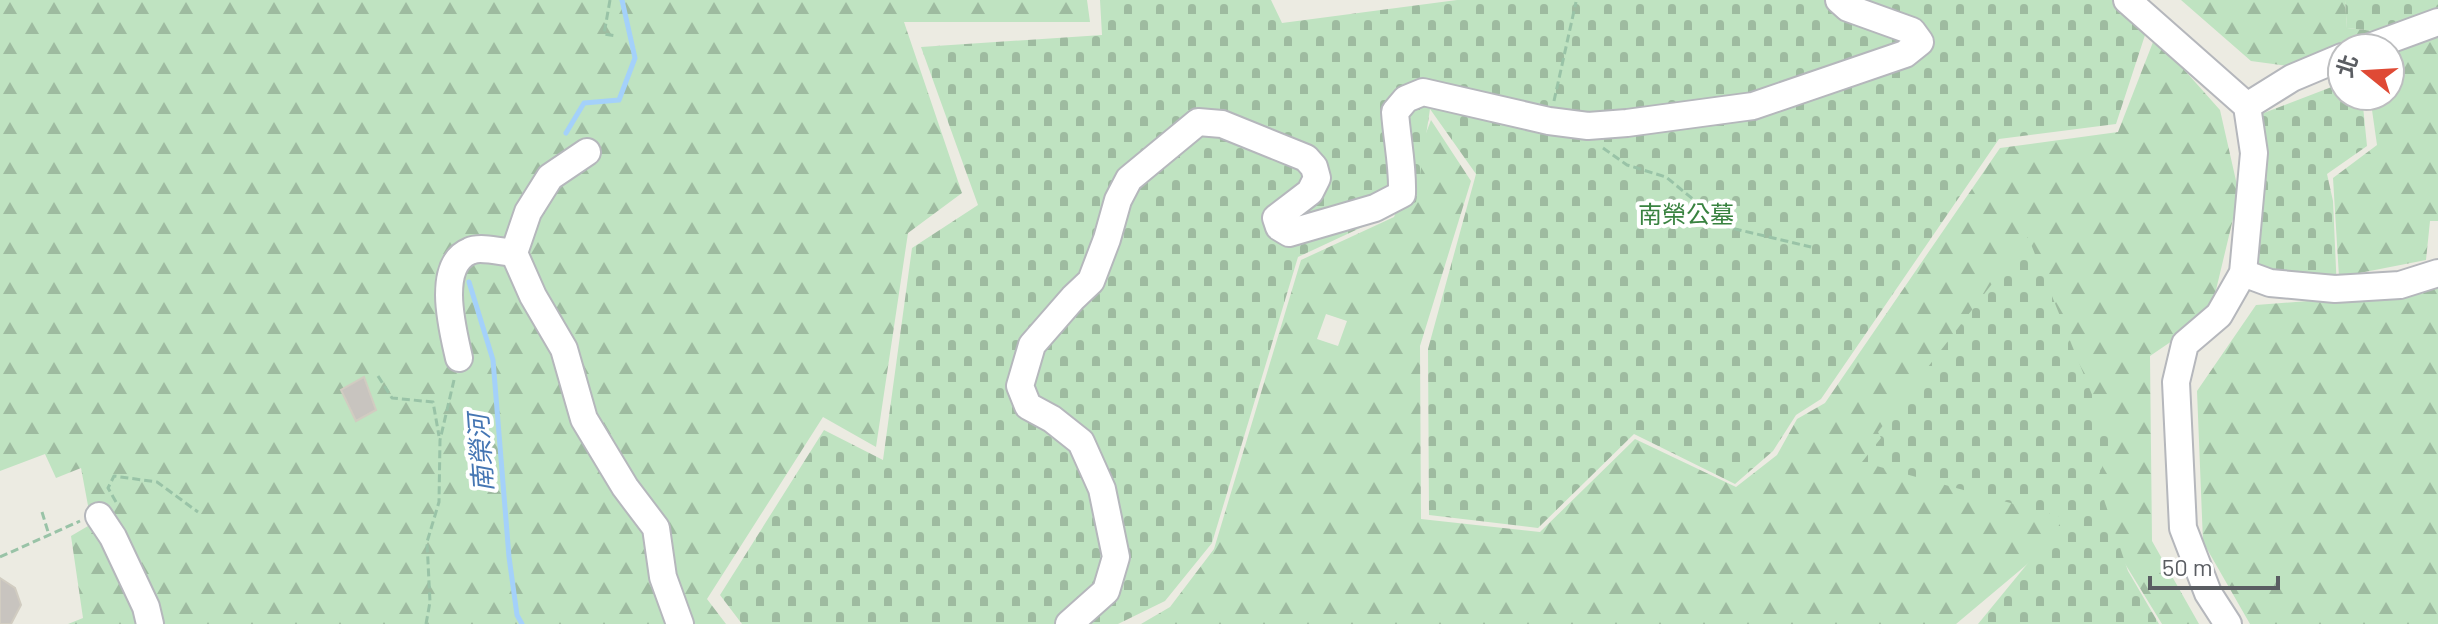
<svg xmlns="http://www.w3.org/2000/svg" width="2438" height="624" font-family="Barlow,'Noto Sans TC',sans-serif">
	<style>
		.forest { fill: url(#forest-firs); fill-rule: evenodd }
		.cemetery { fill: url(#cemetery-stones) }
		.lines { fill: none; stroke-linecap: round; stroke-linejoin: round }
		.stream { stroke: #a4d1fa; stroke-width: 5 }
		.building { fill: #c8c4bf; stroke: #d1ccc1; stroke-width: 2 }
		.minor-casing { stroke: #b5b7bc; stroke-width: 30 }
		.path { stroke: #99c3a7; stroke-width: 3; stroke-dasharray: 8 4; stroke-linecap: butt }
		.minor { stroke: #fff; stroke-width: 26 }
		.labels { text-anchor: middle; stroke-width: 8; stroke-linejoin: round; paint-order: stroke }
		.park-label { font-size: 24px; fill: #398240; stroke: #fff }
		.water-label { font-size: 26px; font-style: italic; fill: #4576b3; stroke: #fff }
	</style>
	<defs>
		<pattern id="forest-firs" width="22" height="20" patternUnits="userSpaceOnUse" patternTransform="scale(2)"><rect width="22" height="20" fill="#bfe3c1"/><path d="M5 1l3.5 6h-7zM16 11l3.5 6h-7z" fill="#9ebba0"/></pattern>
		<pattern id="cemetery-stones" width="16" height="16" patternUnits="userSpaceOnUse" patternTransform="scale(2)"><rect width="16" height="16" fill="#bfe3c1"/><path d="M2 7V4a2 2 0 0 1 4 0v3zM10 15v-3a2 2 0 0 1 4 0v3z" fill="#9ebba0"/></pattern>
	</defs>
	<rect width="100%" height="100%" fill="#ecebe2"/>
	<!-- forest -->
	<g class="forest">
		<path d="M0 0H1087L1090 22H904L962 193 908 233 876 447 823 417 707 599 726 624H68L83 618 71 536 88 526 89 511 81 468 56 478 45 454 0 471Z"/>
		<path d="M2181 0H2345L2347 28 2438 38V221H2430L2426 260 2339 277 2333 178 2377 145 2370 96H2390V48H2342V73L2251 61Z"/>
		<path d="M2155 37 2220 110 2239 194 2210 315 2150 356 2152 541 2199 624H2162L2092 510 1956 624H1141L1170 607 1214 549 1301 260 1394 217 1431 120 1471 181 1420 346 1421 519 1540 532 1635 439 1736 487 1777 455 1797 419 1825 403 2000 148 2118 132ZM1326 314 1347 321 1338 346 1317 339Z"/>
		<path d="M2438 277V624H2250L2203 542 2197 391 2256 305 2374 296Z"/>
	</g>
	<!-- cemetery -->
	<g class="cemetery">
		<path d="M1100 0H1271L1282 23 1457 0H2114L2146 32 2116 124 1999 139 1821 399 1796 415 1773 451 1735 484 1634 434 1538 528 1429 515 1428 349 1476 174 1430 109 1416 202 1298 257 1212 543 1165 601 1118 624H742L720 595 824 430 883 460 912 248 978 205 921 47 1102 35Z"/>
		<path d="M2345 0H2438V38L2347 28Z"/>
		<path d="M2342 83V96H2362L2367 146 2327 174 2333 201 2337 291 2260 287 2251 263 2266 172 2261 114Z"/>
		<path d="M2028 237 2112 444 2097 479 2128 571 2159 624H1978L2065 518 1862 462 1881 438 1878 432Z"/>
	</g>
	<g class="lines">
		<!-- stream -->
		<g class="stream">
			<path d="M566 133 584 103 619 100 635 58 622 0"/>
			<path d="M469 282 493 360 509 557 517 615 522 624"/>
		</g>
	</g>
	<!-- building -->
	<g class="building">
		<path d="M364 377 376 410 356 421 341 390Z"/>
		<path d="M0 578 15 588 21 605 11 624H0Z"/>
	</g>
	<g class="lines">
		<defs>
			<g id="minor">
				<path d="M2127 0 2247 106 2254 153 2243 273 2219 315 2185 344 2176 382 2183 528 2208 593 2228 624"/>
				<path d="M2367 48 2438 22"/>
				<path d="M2247 106 2292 78 2342 57"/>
				<path d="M514 253 533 296 564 349 584 419 625 487 656 528 663 577 680 624"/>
				<path d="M514 253 528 212 550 177 587 152"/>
				<path d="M2243 273 2270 283 2335 289 2400 285 2438 273"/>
				<path d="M459 358C453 331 435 265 470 251 480 246 502 252 514 253"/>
				<path d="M99 516 113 537 146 607 150 624"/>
				<path d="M1069 624 1106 591 1116 557 1102 489 1081 442 1052 419 1028 406 1020 386 1032 345 1073 298 1091 281 1107 239 1118 200 1129 179 1198 122 1222 124 1306 158 1314 167 1317 178 1310 192 1276 218 1279 227 1289 233 1375 208 1402 194C1403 166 1397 140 1395 112L1406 99 1423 92 1549 121 1588 126 1627 123 1753 106 1905 54 1920 42 1912 31 1848 8 1839 0"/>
			</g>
		</defs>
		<!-- minor casing -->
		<use href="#minor" class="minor-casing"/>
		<!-- path -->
		<g class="path">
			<path d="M610 0 604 34 616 36"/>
			<path d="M1554 101 1576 2"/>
			<path d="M1603 148 1627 165 1666 177 1727 227 1811 247"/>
			<path d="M378 376 392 398 433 402 439 436"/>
			<path d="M116 502 108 488 114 476 157 482 198 512"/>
			<path d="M42 512 49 535"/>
			<path d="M0 557 80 521"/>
			<path d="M426 624 430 602 427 542 439 502 440 440 454 380"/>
		</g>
		<!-- minor -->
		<use href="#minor" class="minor"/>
	</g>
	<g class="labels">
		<!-- park labels -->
		<g class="park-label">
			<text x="1686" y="223">南榮公墓</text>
		</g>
		<!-- water labels -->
		<g class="water-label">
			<text transform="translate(481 453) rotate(-94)" y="9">南榮河</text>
		</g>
	</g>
	<!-- north arrow -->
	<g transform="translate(2366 72) rotate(288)"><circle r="38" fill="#ffffff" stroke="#bdbec0" stroke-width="2"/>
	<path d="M0-6L14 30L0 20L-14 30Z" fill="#df4a35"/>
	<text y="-12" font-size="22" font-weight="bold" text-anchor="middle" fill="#5a5d62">北</text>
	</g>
	<!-- scale -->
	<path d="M2150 576v12h128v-12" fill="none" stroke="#5a5d62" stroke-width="4"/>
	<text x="2162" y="576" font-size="24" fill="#5a5d62" stroke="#ffffff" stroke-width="6" paint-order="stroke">50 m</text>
</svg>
